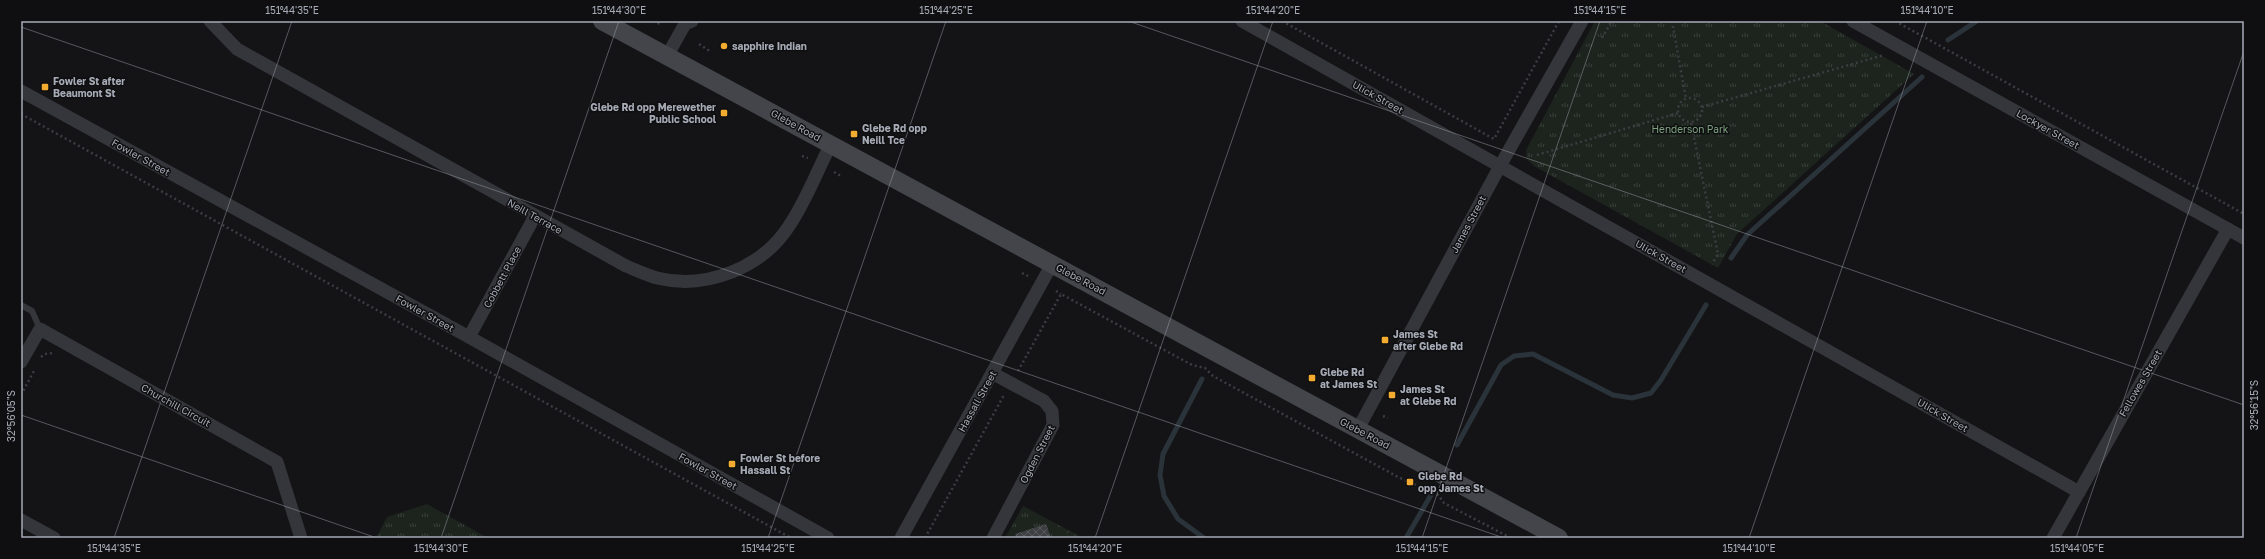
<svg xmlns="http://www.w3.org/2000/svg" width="2265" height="559" font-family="'Golos Text',sans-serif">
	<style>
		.park { fill: url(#park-tufts) }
		.garden { fill: url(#garden-furrows) }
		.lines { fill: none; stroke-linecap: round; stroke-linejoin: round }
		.stream { stroke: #2a333a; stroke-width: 5 }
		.building { fill: url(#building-cross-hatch) }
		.path { stroke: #3b3d42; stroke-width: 2.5; stroke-dasharray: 2 3; stroke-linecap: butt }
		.service { stroke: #35363b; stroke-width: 6 }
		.minor { stroke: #35363b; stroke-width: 13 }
		.secondary { stroke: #43454b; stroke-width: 18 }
		.ticks { fill: none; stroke: #a6abb6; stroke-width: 1; stroke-opacity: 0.45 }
		.poi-dot { fill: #f3ac2f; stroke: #0f0f11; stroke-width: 1.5 }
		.labels { text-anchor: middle; stroke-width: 3; stroke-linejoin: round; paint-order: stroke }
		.poi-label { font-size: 10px; font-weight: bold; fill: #a6abb6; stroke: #0f0f11; text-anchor: start }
		.street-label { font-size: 10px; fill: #a6abb6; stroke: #0f0f11 }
		.park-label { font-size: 10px; fill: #7ca27e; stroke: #0f0f11 }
		.neatline { fill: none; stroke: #a6abb6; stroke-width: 1.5 }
		.ticks-label { font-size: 10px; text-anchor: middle; fill: #a6abb6 }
	</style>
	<defs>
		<pattern id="park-tufts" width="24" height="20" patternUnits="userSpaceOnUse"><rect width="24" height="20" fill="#1c241d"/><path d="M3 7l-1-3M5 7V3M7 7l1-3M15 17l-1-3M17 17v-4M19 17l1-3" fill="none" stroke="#3a413c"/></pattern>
		<pattern id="garden-furrows" width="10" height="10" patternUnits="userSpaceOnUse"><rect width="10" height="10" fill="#1c241d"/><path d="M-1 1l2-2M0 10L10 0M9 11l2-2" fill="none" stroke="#3a413c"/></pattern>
		<pattern id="building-cross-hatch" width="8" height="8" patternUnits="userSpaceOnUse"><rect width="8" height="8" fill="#3e3f43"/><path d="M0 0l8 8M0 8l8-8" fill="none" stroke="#57585c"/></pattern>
	</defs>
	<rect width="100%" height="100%" fill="#141416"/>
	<!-- park -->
	<g class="park">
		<path d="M1595 21H1820L1914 74 1737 234 1718 268 1534 166 1527 159 1526 150Z"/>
		<path d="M427 504 488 538H376L387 517Z"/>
		<path d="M1023 506 1083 538H1005Z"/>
	</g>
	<!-- garden -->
	<path class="garden" d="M1068 530 1083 538H1065Z"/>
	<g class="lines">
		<!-- stream -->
		<g class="stream">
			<path d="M1948 40 1977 21"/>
			<path d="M1731 258 1747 235 1922 77"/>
			<path d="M1202 379 1163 454 1160 475 1164 496 1178 519 1204 538"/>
			<path d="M1457 445 1501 365 1514 356 1533 354 1613 395 1632 398 1651 393 1661 380 1706 305"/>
			<path d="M1406 538 1431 495"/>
		</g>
	</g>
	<!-- building -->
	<path class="building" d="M1046 524 1051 538H1017L1015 534Z"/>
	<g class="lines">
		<!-- path -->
		<g class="path">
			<path d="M653 21 660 24"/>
			<path d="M1282 21 1494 139 1559 21"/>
			<path d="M1672 21 1686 99"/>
			<path d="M1895 21 2244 214"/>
			<path d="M1602 38 1610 24V21"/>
			<path d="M699 44 711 52"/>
			<circle cx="1690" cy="110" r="12"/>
			<path d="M1702 107 1884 55"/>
			<path d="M21 114 791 538"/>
			<path d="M1691 123 1718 254 1713 262"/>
			<path d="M1537 155 1678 113"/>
			<path d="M802 156 808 158"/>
			<path d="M834 172 841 176"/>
			<path d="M1022 273 1028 276"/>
			<path d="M1056 291 1061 294"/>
			<path d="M41 357 45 354 53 353"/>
			<path d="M1018 371 1061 294 1192 365 1205 368 1213 376 1398 477 1438 495 1444 503 1511 538"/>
			<path d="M21 395 35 369"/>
			<path d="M1383 416 1388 418"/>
			<path d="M925 538 1004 395"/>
		</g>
		<!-- service -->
		<path class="service" d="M21 305 32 311 40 329"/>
		<!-- minor -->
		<g class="minor">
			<path d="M210 21 237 49 626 266C636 270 647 275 657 278 706 290 762 268 789 226 806 201 817 171 831 144"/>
			<path d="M1242 21 2079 492"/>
			<path d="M1853 21 2244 238"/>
			<path d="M667 56 685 24 692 21"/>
			<path d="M21 91 469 337 828 538"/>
			<path d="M469 337 535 216"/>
			<path d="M21 362 40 329 277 462 301 538"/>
			<path d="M992 373 1044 401 1052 411 1053 425 993 538"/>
			<path d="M1358 429 1500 166 1582 21"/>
			<path d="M21 520 54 538"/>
			<path d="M901 538 1052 264"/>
			<path d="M2053 538 2228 229"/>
		</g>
		<!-- secondary -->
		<path class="secondary" d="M602 21 1559 538"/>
	</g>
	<!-- ticks -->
	<path class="ticks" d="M1128 21 2244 405M21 27 1504 538M21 415 377 538M114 538 292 21M441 538 619 21M768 538 946 21M1095 538 1273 21M1422 538 1600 21M1749 538 1927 21M2076 538 2244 51"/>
	<!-- markers -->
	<g class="poi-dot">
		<circle cx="724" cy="46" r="4"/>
		<rect x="41" y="83" width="8" height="8" rx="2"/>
		<rect x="720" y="109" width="8" height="8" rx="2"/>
		<rect x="850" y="130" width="8" height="8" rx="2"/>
		<rect x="1381" y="336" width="8" height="8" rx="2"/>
		<rect x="1308" y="374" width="8" height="8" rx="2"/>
		<rect x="1388" y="391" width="8" height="8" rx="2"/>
		<rect x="728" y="460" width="8" height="8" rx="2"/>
		<rect x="1406" y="478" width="8" height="8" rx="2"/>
	</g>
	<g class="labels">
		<!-- poi labels -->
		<g class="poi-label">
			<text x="732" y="50">sapphire Indian</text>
			<text x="53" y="85">Fowler St after<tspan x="53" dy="12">Beaumont St</tspan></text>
			<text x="716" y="111" text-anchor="end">Glebe Rd opp Merewether<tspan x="716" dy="12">Public School</tspan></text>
			<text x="862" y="132">Glebe Rd opp<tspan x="862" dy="12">Neill Tce</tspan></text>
			<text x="1393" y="338">James St<tspan x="1393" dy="12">after Glebe Rd</tspan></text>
			<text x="1320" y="376">Glebe Rd<tspan x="1320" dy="12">at James St</tspan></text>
			<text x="1400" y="393">James St<tspan x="1400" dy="12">at Glebe Rd</tspan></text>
			<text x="740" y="462">Fowler St before<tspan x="740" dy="12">Hassall St</tspan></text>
			<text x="1418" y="480">Glebe Rd<tspan x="1418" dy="12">opp James St</tspan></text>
		</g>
		<!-- street labels -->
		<g class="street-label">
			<text transform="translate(1378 97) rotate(29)" y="4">Ulick Street</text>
			<text transform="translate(796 125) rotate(29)" y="4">Glebe Road</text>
			<text transform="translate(2048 129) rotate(29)" y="4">Lockyer Street</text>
			<text transform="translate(141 157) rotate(29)" y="4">Fowler Street</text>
			<text transform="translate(535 216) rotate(29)" y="4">Neill Terrace</text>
			<text transform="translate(1468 224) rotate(-62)" y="4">James Street</text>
			<text transform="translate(1661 256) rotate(29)" y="4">Ulick Street</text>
			<text transform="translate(502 277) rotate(-62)" y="4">Cobbett Place</text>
			<text transform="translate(1081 279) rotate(28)" y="4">Glebe Road</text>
			<text transform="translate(425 313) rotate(29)" y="4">Fowler Street</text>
			<text transform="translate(2140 383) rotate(-60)" y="4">Fellowes Street</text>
			<text transform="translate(977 401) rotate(-61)" y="4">Hassall Street</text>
			<text transform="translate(176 405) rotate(29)" y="4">Churchill Circuit</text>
			<text transform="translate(1943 415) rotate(30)" y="4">Ulick Street</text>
			<text transform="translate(1365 433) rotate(28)" y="4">Glebe Road</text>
			<text transform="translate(1037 454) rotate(-63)" y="4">Ogden Street</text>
			<text transform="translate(708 471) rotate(29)" y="4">Fowler Street</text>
		</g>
		<!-- park labels -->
		<g class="park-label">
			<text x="1690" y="133">Henderson Park</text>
		</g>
	</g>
	<!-- border -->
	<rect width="2265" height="559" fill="none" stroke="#0f0f11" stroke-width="44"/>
	<rect x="22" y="22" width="2221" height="515" class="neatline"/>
	<g class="ticks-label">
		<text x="292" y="14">151°44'35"E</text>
		<text x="619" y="14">151°44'30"E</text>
		<text x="946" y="14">151°44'25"E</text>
		<text x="1273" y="14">151°44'20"E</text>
		<text x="1600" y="14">151°44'15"E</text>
		<text x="1927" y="14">151°44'10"E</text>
		<text transform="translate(2254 405) rotate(-90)" y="4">32°56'15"S</text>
		<text transform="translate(11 416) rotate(-90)" y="4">32°56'05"S</text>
		<text x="114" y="552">151°44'35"E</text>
		<text x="441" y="552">151°44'30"E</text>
		<text x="768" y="552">151°44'25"E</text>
		<text x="1095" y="552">151°44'20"E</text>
		<text x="1422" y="552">151°44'15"E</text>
		<text x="1749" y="552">151°44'10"E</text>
		<text x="2077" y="552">151°44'05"E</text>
	</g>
</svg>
